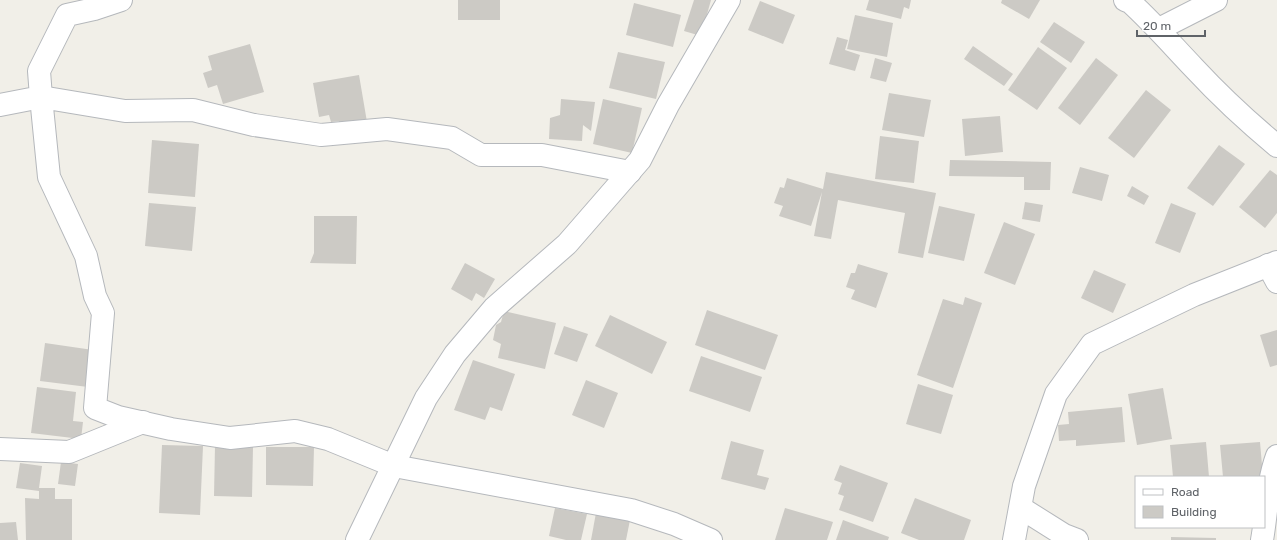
<svg xmlns="http://www.w3.org/2000/svg" width="1277" height="540" font-family="Rubik,sans-serif">
	<style>
		.building { fill: #cccac5 }
		.lines { fill: none; stroke-linecap: round; stroke-linejoin: round }
		.minor-casing { stroke: #b5b8bc; stroke-width: 24 }
		.minor { stroke: #fff; stroke-width: 22 }
	</style>
	<rect width="100%" height="100%" fill="#f1efe8"/>
	<!-- building -->
	<g class="building">
		<rect x="458" y="0" width="42" height="20"/>
		<path d="M694 0H711L701 36 684 31Z"/>
		<path d="M869 0H911L909 9 904 7 901 19 866 10Z"/>
		<path d="M1002 0H1040L1029 19 1001 3Z"/>
		<path d="M760 1 795 15 783 44 748 30Z"/>
		<path d="M634 3 681 15 673 47 626 35Z"/>
		<path d="M855 15 893 23 887 57 847 49Z"/>
		<path d="M1054 22 1085 42 1071 63 1040 42Z"/>
		<path d="M837 37 848 40 845 50 860 55 855 71 829 64Z"/>
		<path d="M250 44 264 92 223 104 217 85 208 88 203 73 212 70 208 56Z"/>
		<path d="M973 46 1013 74 1004 86 964 59Z"/>
		<path d="M1038 47 1067 68 1037 110 1008 90Z"/>
		<path d="M618 52 665 62 656 99 609 88Z"/>
		<path d="M875 58 892 63 886 82 870 78Z"/>
		<path d="M1096 58 1118 75 1080 125 1058 108Z"/>
		<path d="M359 75 367 122 340 127 339 121 331 122 329 115 319 117 313 83Z"/>
		<path d="M1146 90 1171 110 1134 158 1108 138Z"/>
		<path d="M889 93 931 100 924 137 882 130Z"/>
		<path d="M561 99 595 102 591 131 583 125 582 141 549 139 550 118 560 115Z"/>
		<path d="M603 99 642 108 632 153 593 144Z"/>
		<path d="M1000 116 1003 152 965 156 962 119Z"/>
		<path d="M880 136 919 141 914 183 875 179Z"/>
		<path d="M152 140 199 144 195 197 148 193Z"/>
		<path d="M1219 145 1245 164 1213 206 1187 188Z"/>
		<path d="M950 160 1051 162 1050 190H1024V177L949 176Z"/>
		<path d="M1080 167 1109 175 1102 201 1072 193Z"/>
		<path d="M1270 170 1277 175V213L1265 228 1239 207Z"/>
		<path d="M826 172 936 193 923 258 898 253 905 213 838 200 831 239 814 236 822 192 811 226 779 216 783 206 774 203 780 187 784 188 787 178 823 189Z"/>
		<path d="M1132 186 1149 196 1144 205 1127 196Z"/>
		<path d="M1025 202 1043 205 1040 222 1022 219Z"/>
		<path d="M149 203 196 207 192 251 145 246Z"/>
		<path d="M1171 203 1196 213 1180 253 1155 243Z"/>
		<path d="M939 206 975 214 964 261 928 253Z"/>
		<path d="M314 216H357L356 264 310 263 314 253Z"/>
		<path d="M1004 222 1035 234 1015 285 984 273Z"/>
		<path d="M465 263 495 279 484 298 476 293 472 301 451 289Z"/>
		<path d="M858 264 888 273 876 308 851 299 855 290 846 287 851 273H855Z"/>
		<path d="M1094 270 1126 284 1113 313 1081 298Z"/>
		<path d="M965 297 982 303 953 388 917 375 943 299 963 305Z"/>
		<path d="M707 310 778 335 765 370 695 345Z"/>
		<path d="M504 311 556 323 545 369 498 358 501 344 493 340 496 325 501 322Z"/>
		<path d="M610 315 667 342 652 374 595 346Z"/>
		<path d="M564 326 588 334 577 362 554 354Z"/>
		<path d="M1277 330V365L1270 367 1260 335Z"/>
		<path d="M45 343 93 350 88 387 40 381Z"/>
		<path d="M701 356 762 377 750 412 689 391Z"/>
		<path d="M473 360 515 374 502 411 490 407 485 420 454 410Z"/>
		<path d="M586 380 618 393 604 428 572 415Z"/>
		<path d="M918 384 953 395 941 434 906 424Z"/>
		<path d="M37 387 76 392 73 421 83 422 81 439 31 433Z"/>
		<path d="M1163 388 1172 439 1137 445 1128 394Z"/>
		<path d="M1122 407 1125 442 1076 446V440L1059 441 1058 425 1069 424 1068 412Z"/>
		<path d="M731 441 764 450 757 475 769 478 765 490 721 479Z"/>
		<path d="M1206 442 1209 477H1173L1170 445Z"/>
		<path d="M1260 442 1263 477H1223L1220 445Z"/>
		<path d="M162 445 203 446 200 515 159 513Z"/>
		<path d="M215 446 253 447 252 497 214 496Z"/>
		<path d="M266 447H314L313 486 266 485Z"/>
		<path d="M61 462 78 464 75 486 58 484Z"/>
		<path d="M20 463 42 466 39 488H55V499H72V540H26L25 498 39 499V491L16 488Z"/>
		<path d="M840 465 888 483 873 522 839 510 844 496 838 494 842 483 834 480Z"/>
		<path d="M915 498 971 520 964 540H919L901 533Z"/>
		<path d="M555 508 587 514 581 540H566L549 536Z"/>
		<path d="M785 508 833 522 827 540H775Z"/>
		<path d="M596 513 630 520 626 540H591Z"/>
		<path d="M843 520 889 537 888 540H836Z"/>
		<path d="M16 522 18 540H0V523Z"/>
		<path d="M1171 537 1216 538V540H1171Z"/>
	</g>
	<g class="lines">
		<defs>
			<g id="minor">
				<path d="M1125 0 1130 2C1153 23 1173 46 1194 68 1220 96 1248 122 1277 146"/>
				<path d="M1159 29 1216 0"/>
				<path d="M0 105 41 97 39 71 67 15 94 9 121 0"/>
				<path d="M630 172 542 155H481L452 138 387 129 321 135 254 125 193 110 125 111 41 97 49 177 86 256 95 296 103 313 95 408 118 417 171 429 230 438 295 431 328 439 394 466 631 510 674 524 711 540"/>
				<path d="M1268 265 1277 282"/>
				<path d="M0 449 69 452 143 422"/>
				<path d="M1021 508 1064 535 1077 540"/>
				<path d="M357 540 426 398 455 354 494 308 567 244 640 160 668 105 729 0"/>
				<path d="M1014 540 1024 486 1056 394 1092 344 1194 295 1277 262"/>
				<path d="M1262 540C1267 512 1267 483 1277 456"/>
			</g>
		</defs>
		<!-- minor casing -->
		<use href="#minor" class="minor-casing"/>
		<!-- minor -->
		<use href="#minor" class="minor"/>
	</g>
	<!-- legend -->
	<rect x="1135" y="476" width="130" height="52" fill="#ffffff" stroke="#bfc1c3"/>
	<rect x="1143" y="489" width="20" height="6" fill="#ffffff" stroke="#bfc1c3"/>
	<text x="1171" y="496" font-size="12" fill="#5f6368">Road</text>
	<rect x="1143" y="506" width="20" height="12" fill="#cccac5" stroke="#bfc1c3"/>
	<text x="1171" y="516" font-size="12" fill="#5f6368">Building</text>
	<!-- scale -->
	<path d="M1137 30v6h68v-6" fill="none" stroke="#5f6368" stroke-width="2"/>
	<text x="1143" y="30" font-size="12" fill="#5f6368" stroke="#ffffff" stroke-width="3" paint-order="stroke">20 m</text>
</svg>
